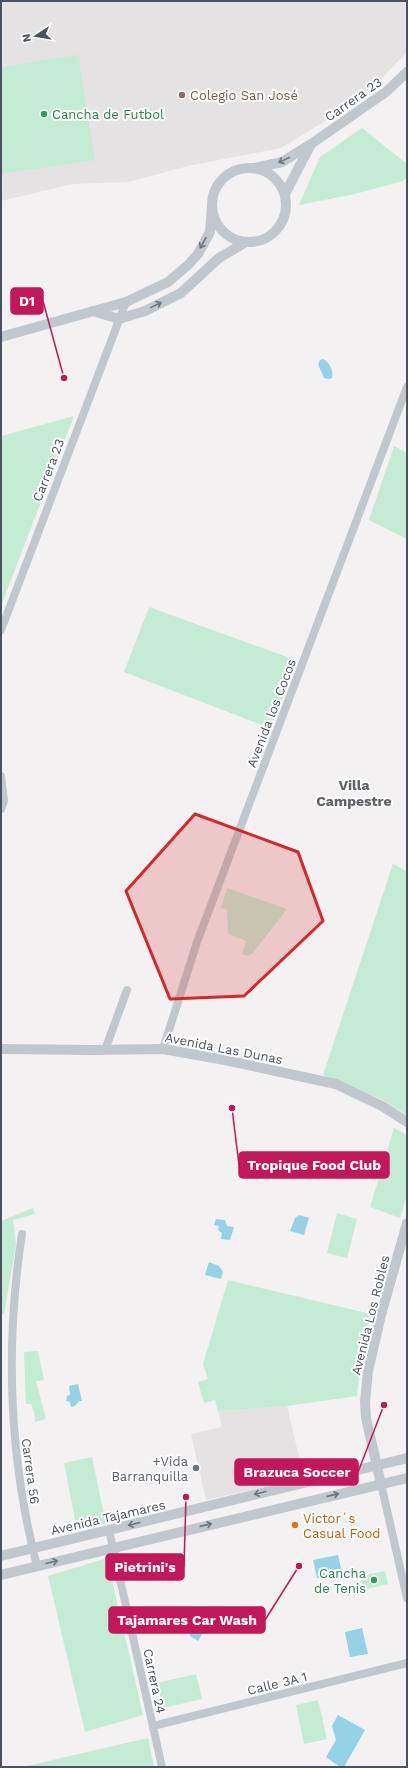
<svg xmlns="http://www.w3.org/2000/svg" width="408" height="1768" font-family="'Work Sans',sans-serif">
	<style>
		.education { fill: #e4e2e2 }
		.green { fill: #c4ecd5 }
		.water { fill: #94d2e6 }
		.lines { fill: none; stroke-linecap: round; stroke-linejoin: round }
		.minor { stroke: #c0c8ce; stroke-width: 8 }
		.tertiary { stroke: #c0c8ce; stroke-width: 10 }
		.oneway { stroke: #6d767f }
		.marked { fill: #d62828; fill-opacity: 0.2; stroke: #d62828; stroke-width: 3; stroke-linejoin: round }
		.education-dot { fill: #8d6e63; stroke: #fff; stroke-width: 1.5 }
		.leisure-dot { fill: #2e9e5b; stroke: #fff; stroke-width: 1.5 }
		.worship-dot { fill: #6b7280; stroke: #fff; stroke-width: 1.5 }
		.food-dot { fill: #e8710a; stroke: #fff; stroke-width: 1.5 }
		.labels { text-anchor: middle; stroke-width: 4; stroke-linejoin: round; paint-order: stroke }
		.education-label { font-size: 13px; fill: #785e54; stroke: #fff; text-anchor: start }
		.street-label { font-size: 13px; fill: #4a535d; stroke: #fff }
		.leisure-label { font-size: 13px; fill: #27864d; stroke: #fff; text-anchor: start }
		.worship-label { font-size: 13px; fill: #5b616d; stroke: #fff; text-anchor: end }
		.food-label { font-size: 13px; fill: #c56008; stroke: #fff; text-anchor: start }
		.neighbourhood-label { font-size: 14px; font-weight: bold; fill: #5e6165; stroke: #fff }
		.leader { fill: none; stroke: #c2185b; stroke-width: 1.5 }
		.callout-dot { fill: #c2185b; stroke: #fff; stroke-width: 1.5 }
		.callout { fill: #c2185b; stroke: #c2185b; stroke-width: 1.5 }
		.callout-label { font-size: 14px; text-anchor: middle; font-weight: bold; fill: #fff }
	</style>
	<rect width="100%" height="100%" fill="#f3f1f1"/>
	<!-- education -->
	<g class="education">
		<path d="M1 1H407V52L379 81 345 109 281 148 188 166 128 182 72 184 1 201Z"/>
		<path d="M287 1406 304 1478 206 1500 191 1434 222 1427 218 1411Z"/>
	</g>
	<!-- green -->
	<g class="green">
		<path d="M78 55 95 160 1 174V67Z"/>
		<path d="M362 128 407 164V177L403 181 355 194 299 205 320 157Z"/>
		<path d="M74 416 1 606V436Z"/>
		<path d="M394 446 407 453V539L369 520Z"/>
		<path d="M149 607 298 661 270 728 124 672Z"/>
		<path d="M393 864 407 871V1115L381 1099 323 1075Z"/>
		<path d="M227 888 287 909 253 953 248 956 242 954 246 941 228 934 227 910 221 908Z"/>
		<path d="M394 1128 407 1135V1194L400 1218 370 1207Z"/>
		<path d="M33 1208 35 1214 13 1220 16 1245 4 1314H1V1221Z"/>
		<path d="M337 1213 357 1219 347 1258 327 1253Z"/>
		<path d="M228 1280 371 1314 361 1353 357 1396 287 1406 218 1411 215 1400 204 1403 198 1382 208 1379 203 1364Z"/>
		<path d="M38 1351 44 1380 36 1381 46 1419 35 1422 34 1412 31 1404H26L24 1352Z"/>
		<path d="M92 1457 106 1524 77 1530 64 1463Z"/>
		<path d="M107 1558 143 1715 85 1732 48 1576Z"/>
		<path d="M385 1571 388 1584 363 1590 360 1576Z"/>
		<path d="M196 1674 202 1699 163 1708 157 1683Z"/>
		<path d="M318 1700 327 1739 304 1744 296 1705Z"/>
		<path d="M148 1738 154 1767H22Z"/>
	</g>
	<!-- water -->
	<g class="water">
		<path d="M323 359C329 361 334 372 332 378L329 379 324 378 318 364 320 360Z"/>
		<path d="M299 1215 309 1218 304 1235 290 1231 295 1218Z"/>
		<path d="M216 1219 225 1220 227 1226 234 1227 230 1240 221 1239 222 1233 218 1230 219 1226 214 1225Z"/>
		<path d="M209 1262 219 1266 223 1272 221 1279 205 1275Z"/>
		<path d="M78 1384 82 1401H79L75 1406 71 1407 70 1402 66 1401 67 1396 70 1395 69 1386Z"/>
		<path d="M338 1555 342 1572 317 1578 313 1560Z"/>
		<path d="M197 1621 207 1626 198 1641 190 1636 188 1626H197Z"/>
		<path d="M362 1628 368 1654 350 1657 345 1632Z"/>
		<path d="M338 1715 365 1730 344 1767H340L326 1757 336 1740 332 1726Z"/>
	</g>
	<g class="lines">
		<!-- minor -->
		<g class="minor">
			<path d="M1 630 126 302"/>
			<path d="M1 776 4 801 1 809"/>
			<path d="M163 1049 197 942 407 387"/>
			<path d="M105 1050 127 990"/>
			<path d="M22 1234C5 1345 9 1457 37 1566"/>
			<path d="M381 1484 407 1598"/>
			<path d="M109 1530 162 1767"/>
			<path d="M153 1726 407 1663"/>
		</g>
		<!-- tertiary -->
		<g class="tertiary">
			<path d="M254 168 282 162 311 144 386 92 407 72"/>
			<circle cx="249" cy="205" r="37"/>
			<path d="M285 194 310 146"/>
			<path d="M93 311 119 319 145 311 181 293 219 258 246 242"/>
			<path d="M1 337 126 302 168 282 188 265 198 254 210 232 212 206"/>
			<path d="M1 1049 93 1050 163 1049 225 1060 336 1084 382 1106 407 1122"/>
			<path d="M381 1484 366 1418 365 1402 368 1371 381 1315 407 1223"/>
			<path d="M1 1556 407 1458"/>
			<path d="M1 1575 407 1478"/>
		</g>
	</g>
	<!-- one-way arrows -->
	<defs><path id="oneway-shaft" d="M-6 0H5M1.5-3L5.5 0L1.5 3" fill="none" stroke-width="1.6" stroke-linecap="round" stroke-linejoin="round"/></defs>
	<g class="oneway">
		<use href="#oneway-shaft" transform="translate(284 160) rotate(155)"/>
		<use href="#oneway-shaft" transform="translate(203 243) rotate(119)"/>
		<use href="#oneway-shaft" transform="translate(156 305) rotate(-26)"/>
		<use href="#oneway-shaft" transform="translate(260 1493) rotate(166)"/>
		<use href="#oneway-shaft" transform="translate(333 1495) rotate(-13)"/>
		<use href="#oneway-shaft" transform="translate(134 1524) rotate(166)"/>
		<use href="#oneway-shaft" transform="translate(206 1525) rotate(-13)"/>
		<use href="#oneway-shaft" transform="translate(52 1562) rotate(-14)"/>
	</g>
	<!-- marked area -->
	<path class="marked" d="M195 814 298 852 323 921 244 996 170 999 126 891Z"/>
	<!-- markers -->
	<circle class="education-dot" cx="182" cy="95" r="4"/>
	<g class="leisure-dot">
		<circle cx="44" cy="114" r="4"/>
		<circle cx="374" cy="1580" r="4"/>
	</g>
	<circle class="worship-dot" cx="196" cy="1468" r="4"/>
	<circle class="food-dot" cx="295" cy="1525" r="4"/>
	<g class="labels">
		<!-- education labels -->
		<g class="education-label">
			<text x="190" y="100">Colegio San José</text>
		</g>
		<!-- street labels -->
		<g class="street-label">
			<text transform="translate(353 99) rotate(-35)" y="5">Carrera 23</text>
			<text transform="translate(48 470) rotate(-69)" y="5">Carrera 23</text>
			<text transform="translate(271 713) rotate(-69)" y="5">Avenida los Cocos</text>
			<text transform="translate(224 1048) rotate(11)" y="5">Avenida Las Dunas</text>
			<text transform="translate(370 1315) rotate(-76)" y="5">Avenida Los Robles</text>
			<text transform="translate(31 1471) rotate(82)" y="5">Carrera 56</text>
			<text transform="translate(108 1517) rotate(-13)" y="5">Avenida Tajamares</text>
			<text transform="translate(155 1681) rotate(78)" y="5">Carrera 24</text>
			<text transform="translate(277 1683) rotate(-14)" y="5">Calle 3A 1</text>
		</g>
		<!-- leisure labels -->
		<g class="leisure-label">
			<text x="52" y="119">Cancha de Futbol</text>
			<text x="366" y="1578" text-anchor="end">Cancha<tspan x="366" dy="15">de Tenis</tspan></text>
		</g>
		<!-- worship labels -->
		<g class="worship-label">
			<text x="188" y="1466">+Vida<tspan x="188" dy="15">Barranquilla</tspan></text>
		</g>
		<!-- food labels -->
		<g class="food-label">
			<text x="303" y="1523">Victor´s<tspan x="303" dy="15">Casual Food</tspan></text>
		</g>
		<!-- neighbourhood labels -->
		<g class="neighbourhood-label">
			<text x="354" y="790">Villa<tspan x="354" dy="16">Campestre</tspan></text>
		</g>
	</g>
	<!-- callouts -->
	<path class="leader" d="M64 378L43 301M232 1108L239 1165M384 1405L358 1472M186 1497L184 1567M299 1566L265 1620"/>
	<g class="callout-dot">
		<circle cx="64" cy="378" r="4"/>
		<circle cx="232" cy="1108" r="4"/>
		<circle cx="384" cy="1405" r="4"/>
		<circle cx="186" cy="1497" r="4"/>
		<circle cx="299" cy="1566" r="4"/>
	</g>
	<g class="callout">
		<rect x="11" y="288" width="32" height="26" rx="4"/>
		<rect x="239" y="1152" width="150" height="26" rx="4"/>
		<rect x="235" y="1459" width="123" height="26" rx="4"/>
		<rect x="106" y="1554" width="78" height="26" rx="4"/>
		<rect x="109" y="1607" width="156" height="26" rx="4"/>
	</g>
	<g class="callout-label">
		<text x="27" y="306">D1</text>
		<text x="314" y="1170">Tropique Food Club</text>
		<text x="297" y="1477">Brazuca Soccer</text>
		<text x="145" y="1572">Pietrini's</text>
		<text x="187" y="1625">Tajamares Car Wash</text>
	</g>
	<!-- border -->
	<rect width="408" height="1768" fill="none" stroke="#4a535d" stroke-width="4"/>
	<!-- north arrow -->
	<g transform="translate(36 36) rotate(258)" stroke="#ffffff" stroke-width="3" paint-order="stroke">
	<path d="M0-3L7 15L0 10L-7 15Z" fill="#4a535d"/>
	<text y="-6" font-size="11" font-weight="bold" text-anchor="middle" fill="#4a535d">N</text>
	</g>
</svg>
